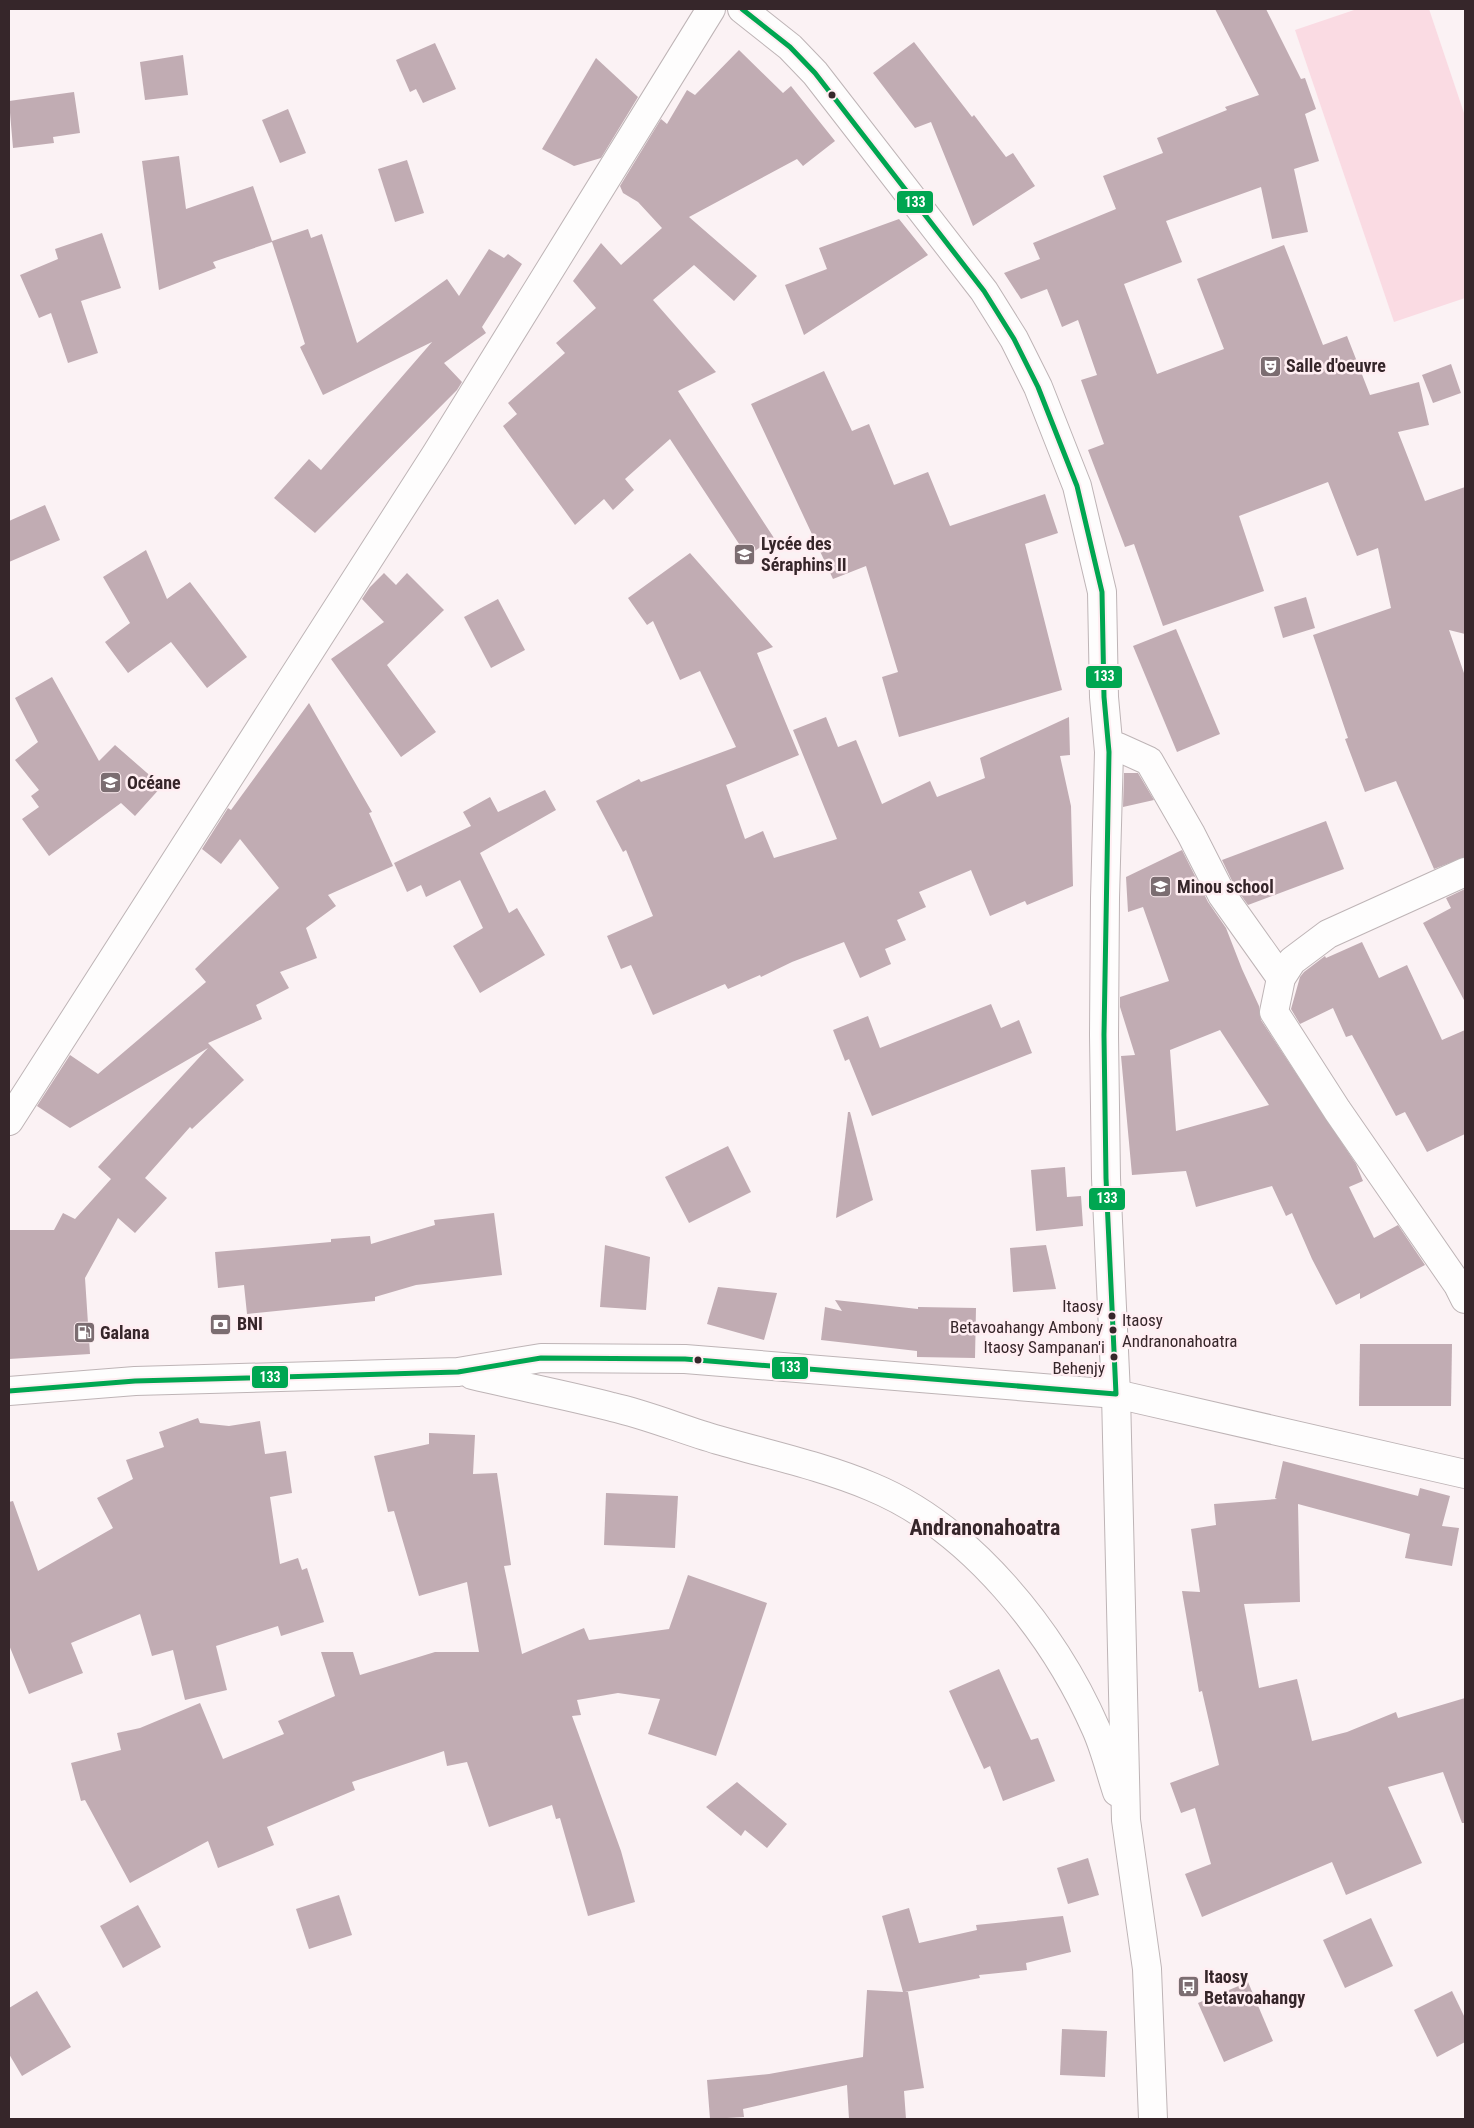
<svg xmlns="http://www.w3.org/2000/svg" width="1474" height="2128" font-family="'Roboto Condensed',sans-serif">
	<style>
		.green { fill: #fadbe3 }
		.building { fill: #c1acb3; fill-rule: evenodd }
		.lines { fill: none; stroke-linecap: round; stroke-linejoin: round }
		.street-casing { stroke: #beb4b6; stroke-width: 30 }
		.secondary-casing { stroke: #beb4b6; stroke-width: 30 }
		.street { stroke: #fefdfd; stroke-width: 28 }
		.secondary { stroke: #fefdfd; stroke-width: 28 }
		.bus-1-casing { stroke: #ffeef2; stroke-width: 9 }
		.bus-1 { stroke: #00a651; stroke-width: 5 }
		.bus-dot { fill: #36262a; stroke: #ffeef2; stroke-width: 2 }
		.labels { text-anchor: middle; stroke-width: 5; stroke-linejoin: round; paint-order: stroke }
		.bus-label { font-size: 17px; fill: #36262a; stroke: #ffeef2; text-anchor: end }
		.poi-label { font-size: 18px; font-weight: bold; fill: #36262a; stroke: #ffeef2; text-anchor: start }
		.district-label { font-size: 22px; font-weight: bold; fill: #36262a; stroke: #ffeef2 }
		.line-badge { stroke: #ffeef2; stroke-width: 2 }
		.badge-label { font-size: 14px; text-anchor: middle; font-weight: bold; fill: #fff }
	</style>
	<rect width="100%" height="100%" fill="#fbf2f4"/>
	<!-- green -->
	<path class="green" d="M1357 9H1429L1465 116V298L1394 322 1295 30Z"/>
	<!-- building -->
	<g class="building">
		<path d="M1215 9H1266L1301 79 1305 78 1316 109 1305 114 1319 161 1294 169 1308 232 1272 239 1261 187 1166 221 1182 262 1124 284 1157 374 1224 349 1197 279 1284 245 1323 345 1347 336 1370 395 1419 382 1429 425 1398 432 1425 501 1465 487V634L1449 630 1465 676V857L1434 869 1396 781 1365 792 1345 739 1348 738 1313 635 1391 608 1378 548 1357 556 1328 482 1239 516 1264 591 1163 626 1134 544 1125 547 1088 450 1104 444 1081 380 1097 375 1078 320 1062 327 1047 289 1021 299 1004 273 1040 259 1033 243 1116 209 1103 176 1163 153 1157 138 1227 110 1225 107 1259 95Z"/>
		<path d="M914 42 972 117 974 115 1006 157 1013 153 1035 186 973 226 931 122 915 128 873 73Z"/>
		<path d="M435 43 456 89 423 103 416 89 410 92 396 60Z"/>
		<path d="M739 50 783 93 791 86 835 141 803 166 797 159 689 217 757 276 734 301 694 265 653 300 716 372 678 391 774 538 747 556 670 439 625 479 634 490 613 510 604 499 575 525 503 426 517 414 508 403 565 353 556 343 596 308 573 281 601 243 621 265 662 228 638 202 623 193 620 186 661 119 667 124 687 90 695 95Z"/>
		<path d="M183 55 188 95 145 100 140 62Z"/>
		<path d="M596 58 638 97 601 158 574 166 542 149Z"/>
		<path d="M74 92 80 133 53 137 54 143 13 148 9 101Z"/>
		<path d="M288 109 306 153 280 163 262 120Z"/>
		<path d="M179 156 186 209 253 186 272 241 308 229 311 238 322 234 357 343 447 279 459 296 489 249 504 258 508 254 522 264 482 327 486 333 444 363 462 382 457 390 315 533 274 498 309 459 321 470 432 342 323 395 300 347 305 344 272 242 213 262 216 268 159 290 142 161Z"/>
		<path d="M407 160 424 213 395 222 378 169Z"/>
		<path d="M899 219 928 255 804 335 785 285 827 269 819 248Z"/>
		<path d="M102 233 121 288 81 301 98 353 68 363 51 313 39 318 20 275 58 259 55 249Z"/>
		<path d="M1451 364 1461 393 1433 403 1422 375Z"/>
		<path d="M824 371 852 431 869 424 894 485 928 472 950 526 1045 494 1058 533 1025 544 1062 690 899 737 882 677 898 672 866 566 833 579 751 404Z"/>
		<path d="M45 505 60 540 9 562V521Z"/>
		<path d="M146 550 167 599 190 582 247 657 207 688 171 642 128 673 105 642 130 623 103 577Z"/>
		<path d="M690 553 773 647 757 653 799 755 726 785 745 839 763 831 774 858 837 839 793 730 826 717 838 747 856 740 882 804 930 781 937 797 985 778 980 758 1069 717 1070 755 1060 756 1071 806 1073 886 1027 905 1025 901 990 916 971 870 919 892 926 907 897 920 906 940 885 949 891 964 860 978 844 942 792 962 761 977 760 975 728 989 725 984 653 1015 631 965 621 969 607 936 653 916 626 850 623 852 596 801 639 779 641 782 736 747 700 671 680 680 653 621 647 625 628 598Z"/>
		<path d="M384 573 396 585 407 573 444 610 387 665 436 732 401 757 331 659 384 622 362 599 370 587Z"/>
		<path d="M1306 597 1315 628 1283 638 1274 607Z"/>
		<path d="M498 599 525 650 491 668 464 617Z"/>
		<path d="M1176 629 1220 734 1177 752 1133 646Z"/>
		<path d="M52 677 99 761 115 745 162 786 135 816 121 803 49 856 22 819 39 807 31 796 39 790 15 760 38 742 15 698Z"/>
		<path d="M309 703 372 812 369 813 393 866 328 895 336 906 306 928 317 958 280 972 289 988 256 1005 262 1019 208 1043 244 1080 192 1129 190 1127 145 1178 167 1198 135 1233 118 1218 85 1278 90 1354 9 1359V1230H54L63 1213 75 1219 111 1179 98 1167 208 1048 70 1128 37 1106 70 1055 98 1074 206 982 195 969 279 888 240 839 221 864 202 849 228 808 231 810Z"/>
		<path d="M1124 773H1138L1154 800 1123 807Z"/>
		<path d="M545 790 556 810 480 853 509 913 517 908 545 955 480 993 453 946 483 928 460 880 426 897 421 885 407 892 394 863 471 826 463 812 490 797 498 812Z"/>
		<path d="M1326 821 1344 869 1248 905 1235 887 1222 860Z"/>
		<path d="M1182 850 1208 902 1226 928 1242 969 1259 1006 1261 1020 1356 1164 1363 1181 1349 1187 1374 1238 1398 1225 1425 1265 1360 1299V1293L1336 1305 1312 1259 1292 1213 1286 1216 1272 1186 1196 1207 1186 1171 1132 1175 1121 1056 1135 1055 1120 1007V997L1169 981 1143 907 1128 912 1126 877ZM1220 1030 1269 1105 1176 1131 1170 1050Z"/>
		<path d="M1465 889V1002L1423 923 1451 908 1446 898Z"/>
		<path d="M1362 942 1379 978 1407 965 1442 1040 1465 1030V1134L1427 1152 1405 1112 1396 1116 1352 1035 1346 1037 1333 1008 1300 1024 1291 1009 1300 977 1304 972 1325 956 1326 958Z"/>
		<path d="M991 1004 1001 1028 1019 1020 1032 1053 872 1116 849 1059 845 1061 833 1030 868 1016 880 1048Z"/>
		<path d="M848 1112H850L873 1200 836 1218Z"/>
		<path d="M728 1146 751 1192 689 1223 665 1177Z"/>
		<path d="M1065 1167 1067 1197 1081 1196 1083 1226 1036 1231 1031 1170Z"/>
		<path d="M494 1213 502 1275 416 1285 375 1297V1301L247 1314 244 1285 218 1288 215 1252 331 1242V1239L370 1236 371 1244 435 1225 434 1220Z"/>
		<path d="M605 1245 650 1257 646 1310 600 1307Z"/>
		<path d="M1046 1245 1056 1289 1013 1292 1010 1248Z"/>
		<path d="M718 1287 777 1293 764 1340 707 1324Z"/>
		<path d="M835 1300 918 1309V1307L976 1308 975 1358 917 1357V1351L821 1340 825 1307 842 1311Z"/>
		<path d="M1360 1344H1452L1451 1406H1359Z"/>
		<path d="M198 1418 200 1423 229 1426 260 1421 265 1454 286 1451 292 1493 270 1497 280 1564 298 1558 302 1570 307 1568 324 1622 281 1636 278 1626 216 1646 227 1690 185 1700 173 1650 152 1656 140 1614 71 1643 83 1673 29 1694 9 1645V1502L13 1501 38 1571 113 1528 97 1498 133 1479 126 1460 164 1447 159 1432Z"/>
		<path d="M429 1433 475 1435 473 1474 497 1473 511 1565 504 1566 522 1654 584 1628 589 1640 669 1629 688 1575 767 1603 716 1756 648 1734 660 1699 618 1693 577 1700 581 1715 572 1716 621 1851 635 1902 588 1916 560 1818 556 1819 552 1805 489 1827 467 1762 447 1766 444 1751 352 1782 355 1790 267 1827 274 1845 218 1868 208 1841 130 1883 85 1800 81 1801 71 1763 121 1750 117 1733 140 1728 200 1703 223 1759 284 1734 278 1721 335 1696 321 1652H353L360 1675 435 1652H479L467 1582 419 1596 394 1511 388 1512 374 1456 429 1444Z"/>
		<path d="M1283 1461 1418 1496 1420 1488 1450 1496 1442 1526 1459 1528 1452 1566 1405 1558 1410 1534 1298 1504 1300 1602 1244 1604 1259 1688 1297 1679 1312 1741 1347 1732 1396 1712 1398 1718 1465 1698V1823H1462L1443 1772 1388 1787 1422 1863 1346 1895 1332 1862 1202 1917 1185 1874 1211 1864 1195 1808 1181 1813 1170 1783 1219 1765 1202 1691 1199 1692 1182 1591 1200 1592 1191 1529 1216 1525 1214 1504 1277 1499 1275 1498Z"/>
		<path d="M606 1493 678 1496 675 1548 604 1545Z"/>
		<path d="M999 1669 1031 1740 1038 1738 1055 1781 1003 1801 990 1766 984 1769 949 1691Z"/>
		<path d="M737 1782 787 1824 767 1848 745 1830 741 1836 706 1807Z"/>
		<path d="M1088 1858 1099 1895 1068 1904 1057 1868Z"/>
		<path d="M339 1895 352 1935 309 1949 296 1909Z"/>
		<path d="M138 1905 161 1947 123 1968 100 1926Z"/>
		<path d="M909 1908 919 1943 977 1930 976 1925 1063 1916 1071 1952 1026 1963 1027 1970 979 1975 980 1978 905 1992H908L924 2088 904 2091 906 2119H849L847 2085 743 2109 744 2117 710 2119 707 2080 769 2074 863 2057 867 1990 903 1992 882 1916Z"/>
		<path d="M1371 1918 1393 1966 1345 1988 1323 1940Z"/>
		<path d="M1248 1982 1273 2041 1224 2062 1198 2003Z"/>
		<path d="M37 1991 71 2047 22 2076 9 2054V2008Z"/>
		<path d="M1452 1991 1465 2018V2042L1437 2057 1414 2010Z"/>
		<path d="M1062 2029 1107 2031 1105 2077 1060 2075Z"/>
	</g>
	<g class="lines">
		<defs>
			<g id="street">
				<path d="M1109 752 1118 747 1149 761 1191 834 1222 895 1281 978"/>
				<path d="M1465 872 1328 934 1292 961 1281 978 1274 1012 1337 1110 1458 1285 1465 1299"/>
				<path d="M9 1121 436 454 711 9"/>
			</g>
			<g id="secondary">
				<path d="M742 9 790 47 815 73 984 291 1014 339 1038 387 1077 486 1102 592 1104 697 1109 752 1105 898 1104 1035 1106 1178 1116 1394 1126 1820 1147 1969 1153 2119"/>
				<path d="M472 1375C518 1386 566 1395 612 1407 648 1415 683 1430 718 1440 770 1455 822 1466 872 1487 971 1528 1054 1633 1096 1729 1105 1749 1110 1771 1117 1792"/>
				<path d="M9 1391 135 1381 458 1372 541 1358 685 1359 1116 1394 1465 1474"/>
			</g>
		</defs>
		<!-- street casing -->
		<use href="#street" class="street-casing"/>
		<!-- secondary casing -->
		<use href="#secondary" class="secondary-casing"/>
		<!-- street -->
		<use href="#street" class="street"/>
		<!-- secondary -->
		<use href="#secondary" class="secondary"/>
		<defs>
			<path id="bus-1" d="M9 1391 135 1381 458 1372 541 1358 685 1359 1116 1394 1106 1178 1104 1035 1109 752 1104 697 1102 592 1077 486 1038 387 1014 339 984 291 815 73 790 47 742 9"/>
		</defs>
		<!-- bus-1 casing -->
		<use href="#bus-1" class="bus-1-casing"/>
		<!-- bus-1 -->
		<use href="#bus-1" class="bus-1"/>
	</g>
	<!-- icons -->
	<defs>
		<symbol id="theatre-square" viewBox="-11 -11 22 22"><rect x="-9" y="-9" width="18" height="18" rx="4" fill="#7b6d71" stroke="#ffeef2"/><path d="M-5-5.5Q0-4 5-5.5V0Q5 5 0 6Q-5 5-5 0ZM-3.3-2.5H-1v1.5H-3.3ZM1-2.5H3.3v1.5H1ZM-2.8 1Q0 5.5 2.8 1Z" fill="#fff"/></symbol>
		<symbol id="school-square" viewBox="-11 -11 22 22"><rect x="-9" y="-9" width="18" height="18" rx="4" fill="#7b6d71" stroke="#ffeef2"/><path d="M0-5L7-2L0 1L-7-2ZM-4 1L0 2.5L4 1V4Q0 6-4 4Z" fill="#fff"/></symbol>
		<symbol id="bank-square" viewBox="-11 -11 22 22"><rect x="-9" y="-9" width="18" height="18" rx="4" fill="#7b6d71" stroke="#ffeef2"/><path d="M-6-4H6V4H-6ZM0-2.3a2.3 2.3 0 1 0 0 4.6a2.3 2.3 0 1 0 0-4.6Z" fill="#fff"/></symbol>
		<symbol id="fuel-square" viewBox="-11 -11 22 22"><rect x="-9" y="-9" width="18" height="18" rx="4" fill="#7b6d71" stroke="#ffeef2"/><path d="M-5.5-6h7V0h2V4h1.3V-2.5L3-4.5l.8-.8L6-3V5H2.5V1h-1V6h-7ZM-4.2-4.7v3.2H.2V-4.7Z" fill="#fff"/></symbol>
		<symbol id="bus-square" viewBox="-11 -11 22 22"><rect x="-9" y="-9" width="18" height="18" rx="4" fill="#7b6d71" stroke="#ffeef2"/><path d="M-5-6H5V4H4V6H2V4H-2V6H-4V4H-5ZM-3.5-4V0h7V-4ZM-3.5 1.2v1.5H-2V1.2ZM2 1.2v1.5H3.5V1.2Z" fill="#fff"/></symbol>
	</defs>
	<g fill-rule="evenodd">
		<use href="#theatre-square" x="1258" y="354" width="25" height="25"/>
		<use href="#school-square" x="732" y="542" width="25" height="25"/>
		<use href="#school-square" x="98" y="770" width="25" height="25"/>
		<use href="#school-square" x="1148" y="874" width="25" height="25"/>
		<use href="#bank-square" x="208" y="1312" width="25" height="25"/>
		<use href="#fuel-square" x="72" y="1320" width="25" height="25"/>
		<use href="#bus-square" x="1176" y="1974" width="25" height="25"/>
	</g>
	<!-- markers -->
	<g class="bus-dot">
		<circle cx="832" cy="95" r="4.5"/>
		<circle cx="1112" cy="1316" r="4.5"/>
		<circle cx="1113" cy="1330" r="4.5"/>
		<circle cx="1114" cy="1357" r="4.5"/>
		<circle cx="698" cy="1360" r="4.5"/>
	</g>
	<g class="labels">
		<!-- bus labels -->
		<g class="bus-label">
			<text x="1103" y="1312">Itaosy<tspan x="1103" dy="21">Betavoahangy Ambony</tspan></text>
			<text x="1122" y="1326" text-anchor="start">Itaosy<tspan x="1122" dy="21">Andranonahoatra</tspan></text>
			<text x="1105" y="1353">Itaosy Sampanan'i<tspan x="1105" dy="21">Behenjy</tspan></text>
		</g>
		<!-- poi labels -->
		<g class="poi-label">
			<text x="1286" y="372">Salle d'oeuvre</text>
			<text x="761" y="550">Lycée des<tspan x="761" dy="21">Séraphins II</tspan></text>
			<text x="127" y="789">Océane</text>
			<text x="1177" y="893">Minou school</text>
			<text x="237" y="1330">BNI</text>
			<text x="100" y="1339">Galana</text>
			<text x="1204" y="1983">Itaosy<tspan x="1204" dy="21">Betavoahangy</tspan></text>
		</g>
		<!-- district labels -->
		<g class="district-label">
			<text x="985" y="1535">Andranonahoatra</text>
		</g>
	</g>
	<g class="line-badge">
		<rect x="896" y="190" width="38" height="24" rx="5" fill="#00a651"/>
		<rect x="1085" y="665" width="38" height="24" rx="5" fill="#00a651"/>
		<rect x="1088" y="1187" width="38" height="24" rx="5" fill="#00a651"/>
		<rect x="771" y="1356" width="38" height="24" rx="5" fill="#00a651"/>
		<rect x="251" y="1365" width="38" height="24" rx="5" fill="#00a651"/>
	</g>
	<g class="badge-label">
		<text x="915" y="207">133</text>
		<text x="1104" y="681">133</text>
		<text x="1107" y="1203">133</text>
		<text x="790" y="1372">133</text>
		<text x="270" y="1382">133</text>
	</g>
	<!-- border -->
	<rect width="1474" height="2128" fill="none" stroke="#36262a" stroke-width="20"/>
</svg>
